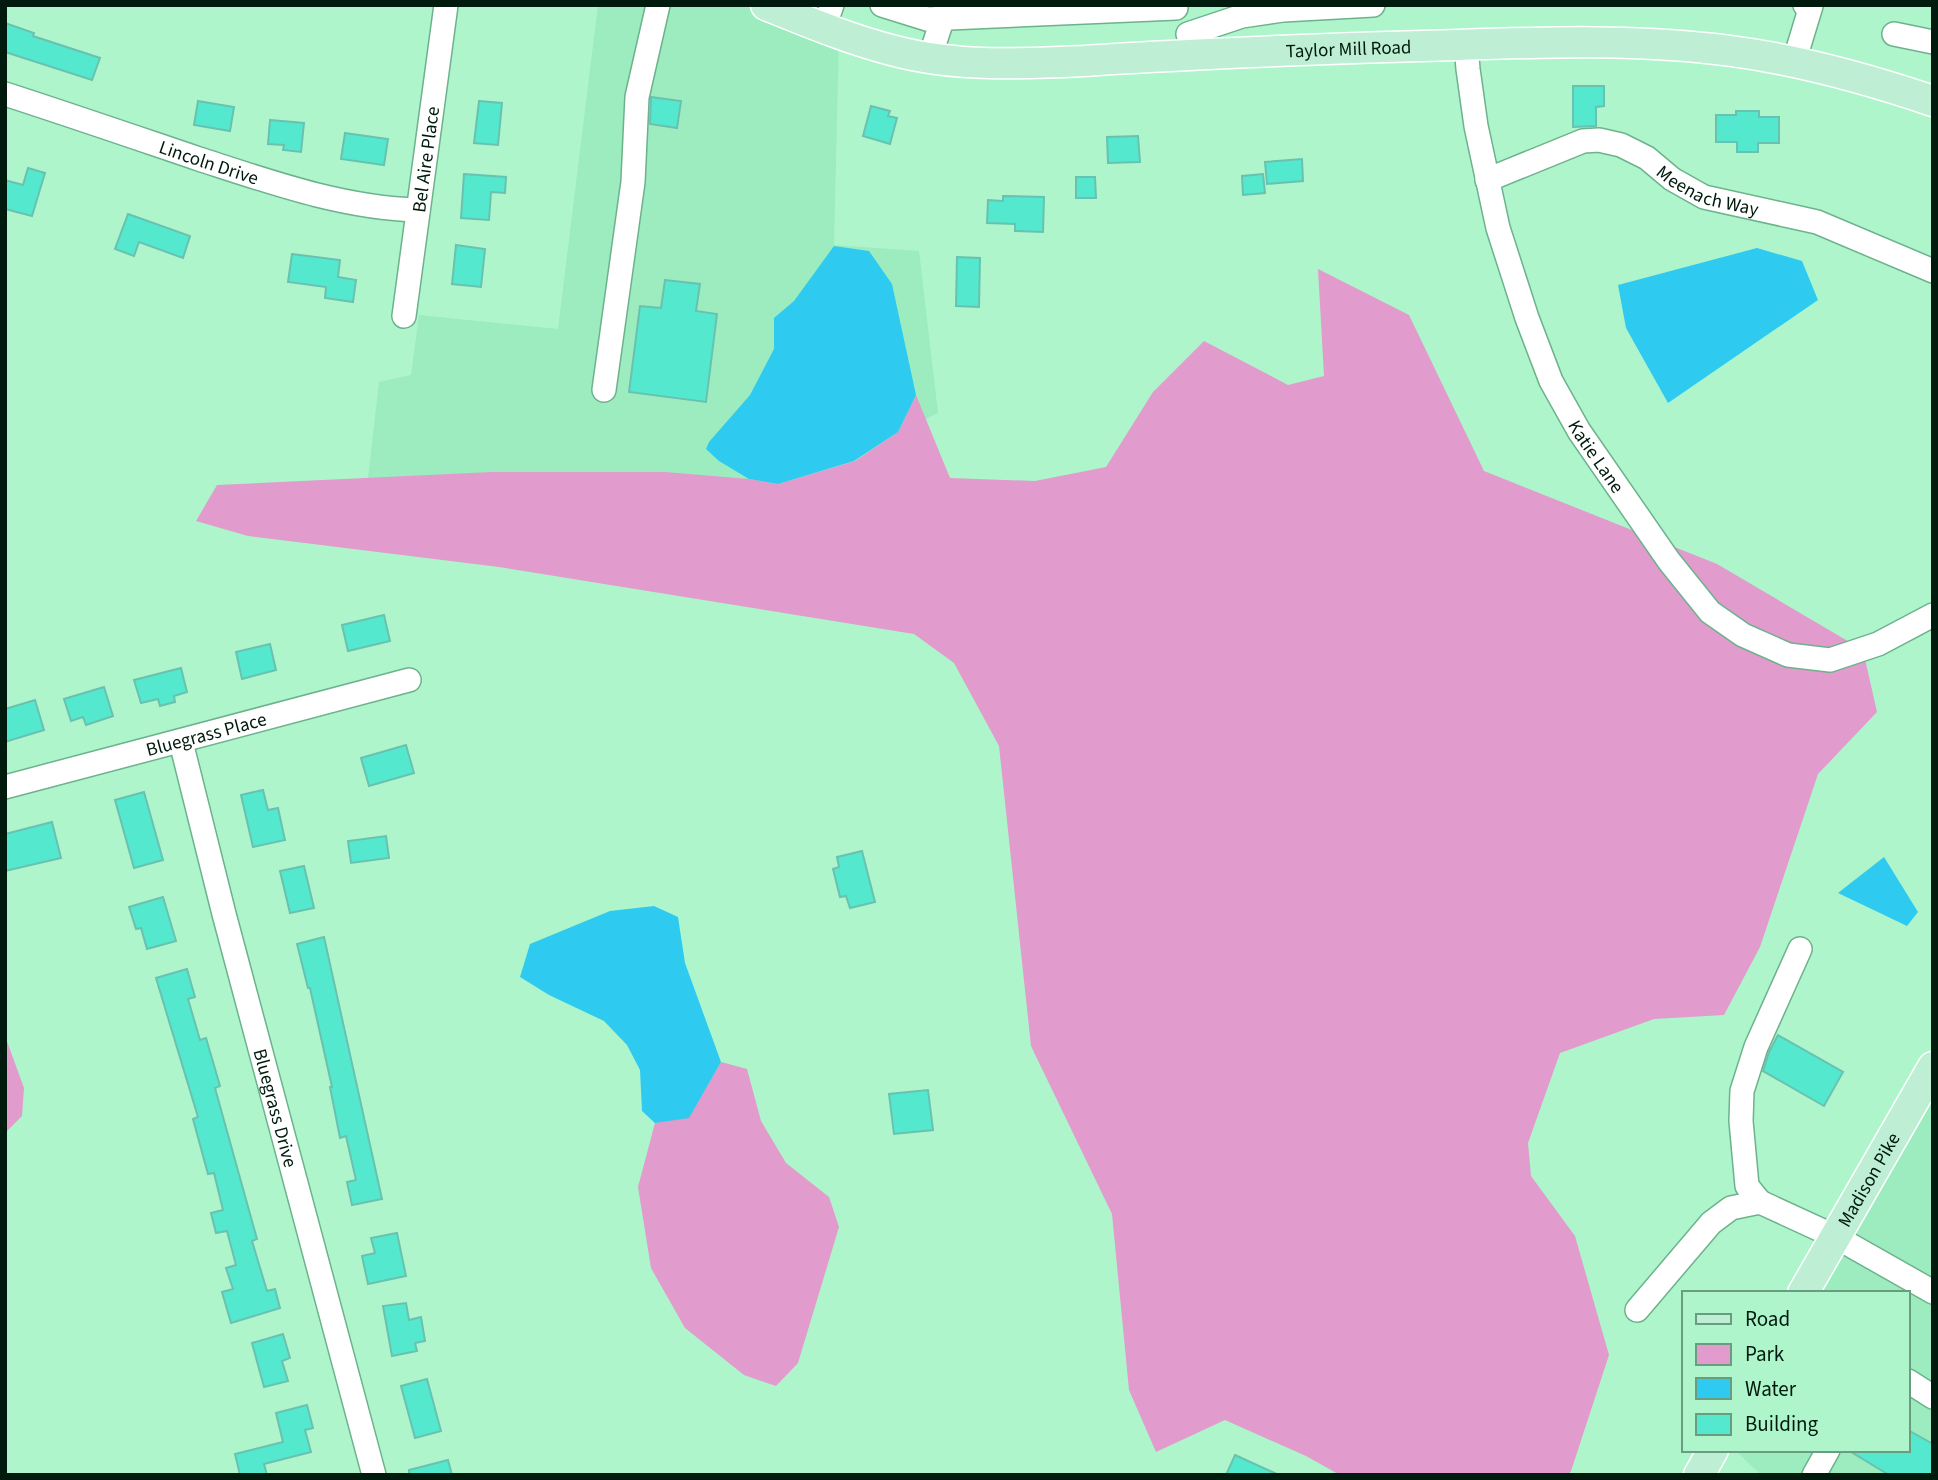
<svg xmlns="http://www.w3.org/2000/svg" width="1938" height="1480" font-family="'Source Sans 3',sans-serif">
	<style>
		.built { fill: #9cecbf }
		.green { fill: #e19bcc }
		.water { fill: #2fcaef }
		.building { fill: #54e8ce; stroke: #69c2af; stroke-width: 2 }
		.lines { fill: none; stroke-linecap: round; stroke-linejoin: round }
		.minor-casing { stroke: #6db28c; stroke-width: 26 }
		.major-casing { stroke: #fff; stroke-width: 33 }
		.minor { stroke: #fff; stroke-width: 23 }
		.major { stroke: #beefd4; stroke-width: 30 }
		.labels { text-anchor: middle; stroke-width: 6; stroke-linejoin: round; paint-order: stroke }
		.street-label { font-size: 19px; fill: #001a0d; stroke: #aef5cc }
	</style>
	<rect width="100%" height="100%" fill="#aef5cc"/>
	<!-- built -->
	<g class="built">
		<path d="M598 5H766L839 34 834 245 919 251 938 413 898 432 854 461 778 484 749 479 368 478 379 382 411 375 419 315 558 329Z"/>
		<path d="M1933 1090V1475H1761L1735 1450H1908V1293H1803Z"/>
	</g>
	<!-- green -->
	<g class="green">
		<path d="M1318 269 1409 315 1484 471 1717 564 1863 650 1877 712 1818 774 1760 947 1724 1015 1654 1019 1560 1053 1528 1143 1531 1176 1575 1236 1609 1355 1571 1471 1568 1475H1340L1306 1456 1225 1420 1156 1452 1129 1390 1112 1214 1031 1046 999 746 954 663 914 634 499 567 248 536 196 521 217 485 492 472H665L749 479 778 484 855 461 898 432 916 395 950 478 1035 481 1106 467 1153 392 1204 341 1288 385 1324 376Z"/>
		<path d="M5 1036 24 1088 22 1116 5 1133Z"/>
		<path d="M721 1062 747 1069 761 1121 786 1163 829 1197 839 1227 798 1363 776 1386 744 1375 685 1328 651 1268 638 1187 655 1123 689 1117Z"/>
	</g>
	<!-- water -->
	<g class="water">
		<path d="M834 246 869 251 892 284 916 395 898 432 854 461 778 484 749 479 719 461 706 449 709 442 750 395 774 349V318L794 301Z"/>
		<path d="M1757 248 1802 261 1818 300 1668 403 1626 328 1618 285Z"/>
		<path d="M1884 857 1918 912 1907 926 1838 893Z"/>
		<path d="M654 906 678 917 685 963 721 1062 689 1118 655 1123 642 1111 640 1070 627 1045 604 1021 549 995 520 977 530 944 610 911Z"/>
	</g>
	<!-- building -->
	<g class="building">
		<path d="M5 23 34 33 33 36 100 58 92 80 5 52Z"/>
		<path d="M1573 86H1604V106L1596 107V126L1573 127Z"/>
		<path d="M651 97 681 101 677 128 650 124Z"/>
		<path d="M198 101 234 107 230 131 194 125Z"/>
		<path d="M479 101 502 103 498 145 474 143Z"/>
		<path d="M871 106 890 111 888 116 897 118 890 144 863 136Z"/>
		<path d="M1736 111H1759V117H1779V143H1758V152H1737V142H1716V115H1736Z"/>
		<path d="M270 120 304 123 301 152 283 150 284 145 268 144Z"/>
		<path d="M345 133 388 139 384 165 341 159Z"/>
		<path d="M1138 136 1140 162 1108 163 1107 137Z"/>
		<path d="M1302 159 1303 181 1267 184 1265 162Z"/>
		<path d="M28 168 45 173 32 216 5 209V180L23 185Z"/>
		<path d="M464 174 506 177 505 193 491 192 489 220 461 218Z"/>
		<path d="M1263 174 1265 193 1243 195 1242 176Z"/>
		<path d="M1076 177H1095L1096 198H1076Z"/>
		<path d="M1003 196 1044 197 1043 232 1015 231V224L987 223 988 200 1003 201Z"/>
		<path d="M128 214 190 236 183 258 139 242 134 256 115 249Z"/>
		<path d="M456 245 485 249 481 287 452 284Z"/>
		<path d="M292 254 340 260 338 277 356 280 353 302 325 298 326 287 288 282Z"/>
		<path d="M957 257 980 258 979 307 956 306Z"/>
		<path d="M665 280 700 284 696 311 717 314 706 402 629 392 640 306 661 308Z"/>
		<path d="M384 615 390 641 348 651 342 625Z"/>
		<path d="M270 644 276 670 242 679 236 652Z"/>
		<path d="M181 668 187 692 174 696 175 702 160 706 158 699 141 703 134 680Z"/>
		<path d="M104 687 113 716 86 725 83 717 71 721 64 699Z"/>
		<path d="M35 700 44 730 5 742V709Z"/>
		<path d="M406 745 414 773 369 786 361 758Z"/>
		<path d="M263 790 268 810 278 808 285 840 253 847 241 795Z"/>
		<path d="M144 792 163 860 134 868 115 800Z"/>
		<path d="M52 822 61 858 5 871V834Z"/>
		<path d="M386 836 389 858 351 863 348 841Z"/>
		<path d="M862 851 875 902 850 908 846 896 840 897 833 869 839 867 837 857Z"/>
		<path d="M304 866 314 908 290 913 280 871Z"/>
		<path d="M163 897 176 941 147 949 141 928 136 929 129 907Z"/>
		<path d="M324 937 382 1199 352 1205 347 1182 356 1180 346 1136 340 1138 330 1087H332L310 988H308L297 944Z"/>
		<path d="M187 969 195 997 188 999 200 1040 206 1038 220 1086 215 1088 257 1239 252 1241 267 1291 275 1289 280 1308 231 1323 222 1292 233 1289 226 1268 236 1265 227 1231 216 1233 211 1213 223 1210 214 1173 208 1174 193 1119 198 1117 156 978Z"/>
		<path d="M1778 1035 1843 1072 1824 1106 1763 1071 1769 1052Z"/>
		<path d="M928 1090 933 1130 894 1134 889 1094Z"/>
		<path d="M397 1233 406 1276 368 1284 362 1256 375 1253 371 1238Z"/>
		<path d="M406 1303 409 1320 421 1317 425 1341 415 1343 417 1351 392 1356 383 1306Z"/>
		<path d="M283 1334 290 1358 282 1361 288 1381 264 1387 252 1343Z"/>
		<path d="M427 1379 441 1431 415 1438 401 1386Z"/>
		<path d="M307 1405 313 1428 305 1430 311 1452 264 1464 267 1475H240L235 1454 283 1442 276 1413Z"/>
		<path d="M1908 1430 1933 1444V1475H1889L1848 1450H1908Z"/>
		<path d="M1235 1455 1279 1475H1226Z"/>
		<path d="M448 1460 452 1475H409V1470Z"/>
	</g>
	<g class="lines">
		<defs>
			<g id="minor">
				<path d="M882 5 927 19 1176 8"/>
				<path d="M824 28 832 5"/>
				<path d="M1188 34 1242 16 1283 10 1373 5"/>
				<path d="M1894 34 1933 42"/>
				<path id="s1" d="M1466 45 1468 69 1476 126 1498 228 1527 318 1551 381 1579 431 1669 561 1710 612 1743 635 1788 655 1830 660 1878 644 1933 615"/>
				<path d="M930 57 947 5"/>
				<path d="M1794 62 1811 6 1805 5"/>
				<path id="s2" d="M5 94C70 115 134 137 199 159 270 182 343 208 418 210"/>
				<path id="s3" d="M1487 180 1583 141 1599 140 1621 145 1647 158 1672 179 1704 197 1817 222 1933 271"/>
				<path id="s4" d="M404 316 446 5"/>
				<path d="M604 390 633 182 637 97 658 5"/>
				<path id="s5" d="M181 742 224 914 374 1475"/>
				<path id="s6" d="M5 787 409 680"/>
				<path d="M1760 1202 1747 1186 1741 1121 1742 1091 1756 1047 1800 949"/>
				<path d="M1637 1310 1711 1223 1731 1208 1760 1202 1836 1237 1933 1292"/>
				<path d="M1908 1381 1933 1397"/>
				<path d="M1814 1475 1828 1450"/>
			</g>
			<g id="major">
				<path id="s7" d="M766 5C808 22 851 40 895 51 956 67 1022 64 1084 61 1126 58 1167 56 1209 54 1292 50 1375 47 1458 45 1549 42 1641 39 1731 51 1800 60 1868 79 1933 101"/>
				<path id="s8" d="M1803 1293 1933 1067"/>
				<path d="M1699 1475 1713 1450"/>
			</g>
		</defs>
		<!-- minor casing -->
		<use href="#minor" class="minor-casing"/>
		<!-- major casing -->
		<use href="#major" class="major-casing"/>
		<!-- minor -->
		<use href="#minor" class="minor"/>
		<!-- major -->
		<use href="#major" class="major"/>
	</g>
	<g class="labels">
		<!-- street labels -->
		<g class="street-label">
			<text dy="7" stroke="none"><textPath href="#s7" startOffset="592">Taylor Mill Road</textPath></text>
			<text dy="7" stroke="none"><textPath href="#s4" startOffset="158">Bel Aire Place</textPath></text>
			<text dy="7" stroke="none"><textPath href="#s2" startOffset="215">Lincoln Drive</textPath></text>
			<text dy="7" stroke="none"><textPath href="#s3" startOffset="242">Meenach Way</textPath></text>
			<text dy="7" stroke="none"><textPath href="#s1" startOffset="436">Katie Lane</textPath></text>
			<text dy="7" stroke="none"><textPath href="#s6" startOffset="208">Bluegrass Place</textPath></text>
			<text dy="7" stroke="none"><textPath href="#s5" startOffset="378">Bluegrass Drive</textPath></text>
			<text dy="7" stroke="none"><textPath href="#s8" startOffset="131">Madison Pike</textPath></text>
		</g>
	</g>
	<!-- border -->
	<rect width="1938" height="1480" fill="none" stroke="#001a0d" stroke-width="14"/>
	<!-- legend -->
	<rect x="1682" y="1291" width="228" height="161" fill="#aef5cc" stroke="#689d80" stroke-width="2"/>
	<rect x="1696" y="1314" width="35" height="10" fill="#beefd4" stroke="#689d80" stroke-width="2"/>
	<text x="1745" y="1326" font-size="21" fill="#001a0d">Road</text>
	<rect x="1696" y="1344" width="35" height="21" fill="#e19bcc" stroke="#689d80" stroke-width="2"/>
	<text x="1745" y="1361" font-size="21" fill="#001a0d">Park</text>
	<rect x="1696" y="1378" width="35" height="21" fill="#2fcaef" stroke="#689d80" stroke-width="2"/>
	<text x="1745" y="1396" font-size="21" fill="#001a0d">Water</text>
	<rect x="1696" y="1414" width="35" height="21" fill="#54e8ce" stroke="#689d80" stroke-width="2"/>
	<text x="1745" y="1431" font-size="21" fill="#001a0d">Building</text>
</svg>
